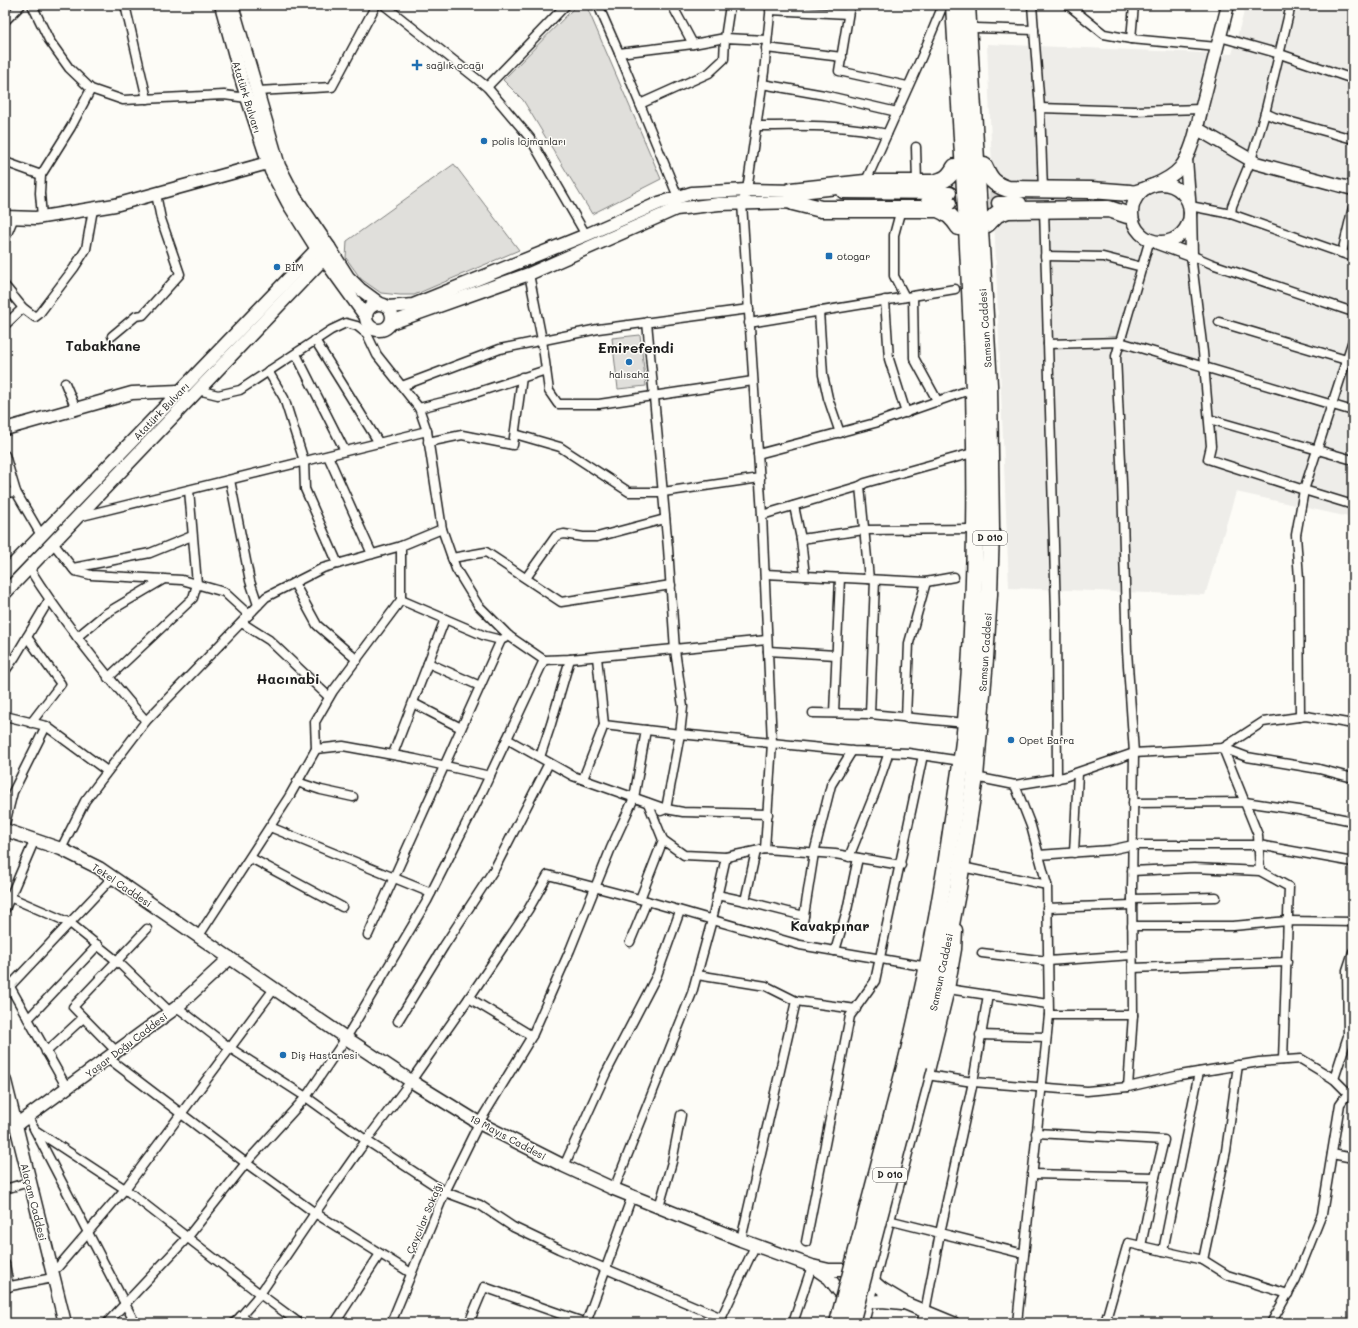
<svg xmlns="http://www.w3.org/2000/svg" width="1358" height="1328" font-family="Mali,sans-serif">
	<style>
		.built { fill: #eeede9 }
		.green { fill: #e0dfdb; stroke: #7e7e7c }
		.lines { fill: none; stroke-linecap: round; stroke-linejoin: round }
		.secondary-tunnel { stroke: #dbdad6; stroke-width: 12; stroke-dasharray: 12 6; stroke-linecap: butt }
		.street-casing { stroke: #1c1c1c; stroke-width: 11 }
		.secondary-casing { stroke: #1c1c1c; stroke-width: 15 }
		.highway-casing { stroke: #1c1c1c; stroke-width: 19 }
		.street { stroke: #fdfcf7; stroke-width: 8 }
		.secondary { stroke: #fdfcf7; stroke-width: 12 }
		.highway { stroke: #fdfcf7; stroke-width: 16 }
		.highway-bridge-casing { stroke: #1c1c1c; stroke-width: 19; stroke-linecap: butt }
		.highway-bridge { stroke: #fdfcf7; stroke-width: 16 }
		.poi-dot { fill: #1f6fb2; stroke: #fdfcf7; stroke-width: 1.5 }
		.labels { text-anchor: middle; stroke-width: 3; stroke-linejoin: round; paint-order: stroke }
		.shield { fill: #fdfcf7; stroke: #605f5e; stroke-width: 1 }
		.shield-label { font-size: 9px; font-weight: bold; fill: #1c1c1c }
		.poi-label { font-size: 10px; fill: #1c1c1c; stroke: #fdfcf7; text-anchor: start }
		.street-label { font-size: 10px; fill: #1c1c1c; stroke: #fdfcf7 }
		.district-label { font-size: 14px; font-weight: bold; fill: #1c1c1c; stroke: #fdfcf7 }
	</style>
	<rect width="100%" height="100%" fill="#fdfcf7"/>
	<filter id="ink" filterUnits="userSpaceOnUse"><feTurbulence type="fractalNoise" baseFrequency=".025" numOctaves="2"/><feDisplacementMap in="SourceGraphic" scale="8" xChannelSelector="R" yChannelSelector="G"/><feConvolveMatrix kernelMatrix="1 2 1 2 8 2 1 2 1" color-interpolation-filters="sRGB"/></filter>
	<g filter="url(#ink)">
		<!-- built -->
		<path class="built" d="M1246 5H1353V518L1236 492 1205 595 1009 588 987 44 1232 54Z"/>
		<!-- green -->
		<g class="green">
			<path d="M577 5H586L661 179 592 214 523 100 503 80Z"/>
			<path d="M454 164 519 250 414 295H400L381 293 361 279 346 258 347 241Z"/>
			<path d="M640 335 646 386 618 389 612 338Z"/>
			<path d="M167 410 171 411 5 587V580Z"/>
		</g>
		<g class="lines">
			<!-- secondary-tunnel -->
			<g class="secondary-tunnel">
				<path d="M971 193 998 194"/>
				<path d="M950 203H998"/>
			</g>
			<defs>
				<g id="street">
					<path d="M32 5 49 40 69 68 91 89 123 100 224 95 247 98"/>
					<path d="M125 5 147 99"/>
					<path d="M384 5 487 87 530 138 586 235"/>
					<path d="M598 5 619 53 678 197"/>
					<path d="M672 5 693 44"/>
					<path d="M850 5 839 71 907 86"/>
					<path d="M1032 5 1040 108 1043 190"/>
					<path d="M1068 5 1104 34 1131 39 1217 47"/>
					<path d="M770 10 848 14"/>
					<path d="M5 21 21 5"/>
					<path d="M976 28 1034 30"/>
					<path d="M1220 37 1280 54 1353 79"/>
					<path d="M1131 39 1134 5"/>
					<path d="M766 48 842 57"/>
					<path d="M619 53 693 44 725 38 730 5"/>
					<path d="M762 84 824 95 897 112"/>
					<path d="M487 87 566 5"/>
					<path d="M257 91 332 87 376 5"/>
					<path d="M640 104 709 73 724 59 725 38 767 40"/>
					<path d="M1040 108 1135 111 1201 109"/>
					<path d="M1265 113 1274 117 1353 139"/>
					<path d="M756 126C800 126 844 124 887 134"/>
					<path d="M916 147 917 183"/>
					<path d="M5 162 41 175"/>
					<path d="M865 183 922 56 943 5"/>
					<path d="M1190 206 1231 214 1353 257"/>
					<path d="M901 209 894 235V276L905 297"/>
					<path d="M1044 209 1056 612 1057 779"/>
					<path d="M1231 214 1232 206 1251 160 1265 113 1291 5"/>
					<path d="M42 217 40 193 41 175 71 127 91 89"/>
					<path d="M5 239 14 217"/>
					<path d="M1342 253 1353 207"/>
					<path d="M1045 256 1103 257 1142 267"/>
					<path d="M529 274 542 340 549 391 558 404H599L753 381"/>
					<path d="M5 286 23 308 35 317 39 314 74 268 86 249 93 209"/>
					<path d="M913 296 914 358 938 402"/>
					<path d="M885 300 889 359 906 413"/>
					<path d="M819 311 823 375 828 398 840 433"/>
					<path d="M1353 312 1212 264 1191 255 1203 352 1211 446 1208 459 1304 490 1353 505"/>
					<path d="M1219 322 1353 362"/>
					<path d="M749 323 955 289"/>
					<path d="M5 325 23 308"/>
					<path d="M112 336 136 316 143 315 180 274 161 219 156 194"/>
					<path d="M315 340 379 443"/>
					<path d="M1048 344 1120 342 1353 411"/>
					<path d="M296 354 345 451"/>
					<path d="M268 371 284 398 304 461 305 489 338 564"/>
					<path d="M65 383 76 409"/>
					<path d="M402 386 500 349 598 329 749 309"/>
					<path d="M198 390 218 395 240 390 331 330 346 323 357 326 367 334 377 355 419 408 427 431 442 529 456 569 478 605 509 636 544 660 570 659 767 640"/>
					<path d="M419 408 463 397 546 370"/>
					<path d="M1209 419 1353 460"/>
					<path d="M515 434 560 447 629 492H663L760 478"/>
					<path d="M428 442 462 435 513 445 522 377"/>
					<path d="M758 454 875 423 975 388"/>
					<path d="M5 455 16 492 41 535"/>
					<path d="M328 456 372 554"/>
					<path d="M230 480 250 581 258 605"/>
					<path d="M860 486 869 579"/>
					<path d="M5 493 16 492"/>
					<path d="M794 506 801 539 805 576"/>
					<path d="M762 515 860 486 865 483 976 452"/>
					<path d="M78 517 427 431"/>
					<path d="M801 539 864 530 976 529"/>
					<path d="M53 543 75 571 91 575 182 580 224 592 249 615"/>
					<path d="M452 558 486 552 561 602 671 585"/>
					<path d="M29 568C63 622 104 673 146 721"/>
					<path d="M73 568 150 553 192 536"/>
					<path d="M765 574 926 582 954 577"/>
					<path d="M526 578 556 536 564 534 583 537H597L665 519"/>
					<path d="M294 583 317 625 357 660"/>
					<path d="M401 600 485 636 501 640"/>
					<path d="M242 623 269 640 329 697"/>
					<path d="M27 637 61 684 31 723"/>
					<path d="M77 637 105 614 164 579"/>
					<path d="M768 651 836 655"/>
					<path d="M428 663 480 686"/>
					<path d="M5 671 15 657 49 600"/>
					<path d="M108 678 193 598 197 584 189 490"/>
					<path d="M413 703 461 728"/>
					<path d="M813 713 870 714 966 723"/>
					<path d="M834 713 840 578"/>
					<path d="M870 714 875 580"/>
					<path d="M5 716 46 726 107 771"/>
					<path d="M1300 717 1299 579 1296 535 1304 490 1353 340"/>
					<path d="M906 718 909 643 926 582"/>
					<path d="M604 725 680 734 852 751 908 753 961 761"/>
					<path d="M507 739 573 776 666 809 680 734 683 707 675 650 668 548 647 322"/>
					<path d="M1223 748 1247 757 1319 769 1353 778"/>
					<path d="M1223 748 1258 835 1260 871"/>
					<path d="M316 749 343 746 415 759 490 776"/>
					<path d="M393 754 445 619"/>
					<path d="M540 757 551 724 570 659"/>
					<path d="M975 777 1015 785 1064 777 1134 753 1223 748 1263 722 1306 716 1353 724"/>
					<path d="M583 779 604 725 597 657"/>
					<path d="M297 782 321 790 353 797"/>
					<path d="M1015 785 1031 826 1047 885 1049 1015 1017 1323"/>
					<path d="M648 803 663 840 684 855 726 857 765 849 835 854 901 865"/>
					<path d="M1133 803 1245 802 1299 810 1353 821"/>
					<path d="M661 811 666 809 683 812 768 814"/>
					<path d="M5 824 13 792 46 726"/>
					<path d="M270 827 431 893"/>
					<path d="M61 849 85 801 146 721 266 597 323 568 401 546 442 529"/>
					<path d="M765 849 772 743 762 515 742 203 747 190 764 72 771 5"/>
					<path d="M1074 853 1078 773"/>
					<path d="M1038 855 1110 850 1133 845H1259L1353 862"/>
					<path d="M849 857 876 790 889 752"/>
					<path d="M251 858 342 907"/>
					<path d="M962 867 1047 885"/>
					<path d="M1132 871 1194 868 1260 871 1289 887 1283 1060"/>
					<path d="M5 895 70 923 117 961 170 1012"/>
					<path d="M717 895 745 901 804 916"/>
					<path d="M640 899 663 840"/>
					<path d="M1132 899 1216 897"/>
					<path d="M745 901 756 851"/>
					<path d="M1047 908 1132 905"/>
					<path d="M5 909 35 839"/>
					<path d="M803 922 814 853 831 785 852 751"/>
					<path d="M1132 926H1233L1288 921 1353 922"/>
					<path d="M368 935 501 640 509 636"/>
					<path d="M198 937 289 797 316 749 315 722 333 691 401 600V546"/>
					<path d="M630 942 647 901"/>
					<path d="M835 951 847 910 858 858"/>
					<path d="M982 953 1048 961 1132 955"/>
					<path d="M1133 968 1287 962"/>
					<path d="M697 975 766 986 796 1001 856 1009"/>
					<path d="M5 978 67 1088"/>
					<path d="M10 986 113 877"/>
					<path d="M948 989 1048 1004"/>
					<path d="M469 998 532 1036"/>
					<path d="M177 1007 230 1048 306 1097 367 1141 445 1192 480 1205 513 1227 559 1249 722 1318"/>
					<path d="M1049 1015H1133"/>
					<path d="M28 1019 98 945"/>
					<path d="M398 1021 444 946 495 868 549 763"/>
					<path d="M980 1035 1046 1037"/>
					<path d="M46 1052 83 1018"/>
					<path d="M117 1052 73 1007 147 929"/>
					<path d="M108 1058 246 1163 315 1213 411 1273"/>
					<path d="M927 1075 973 1082 1087 1091 1128 1087 1180 1075 1259 1062 1301 1059 1334 1079 1348 1093 1353 1094"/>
					<path d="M1334 1079 1348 1036 1347 970 1353 952"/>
					<path d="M1128 1087 1133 1015 1132 889 1134 753 1127 651 1122 483 1116 356 1150 239"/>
					<path d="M28 1117 135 1323"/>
					<path d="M35 1130 125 1189 260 1294 299 1323"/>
					<path d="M1036 1133 1164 1140 1155 1177"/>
					<path d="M1332 1154 1353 1158"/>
					<path d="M564 1166 606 1073 657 975 680 911"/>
					<path d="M1032 1174 1155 1177 1141 1246"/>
					<path d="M5 1189 29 1182"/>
					<path d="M614 1189 692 993 712 920 726 857"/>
					<path d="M659 1207 672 1162 681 1115"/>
					<path d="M888 1220 1024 1254"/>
					<path d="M741 1240 796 1001"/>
					<path d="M806 1242 850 1016 875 981 923 755"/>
					<path d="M1163 1251 1199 1072"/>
					<path d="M1203 1260 1227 1275 1288 1294"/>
					<path d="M5 1264 9 1287"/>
					<path d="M58 1267 125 1189 274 989"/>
					<path d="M5 1287 53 1278"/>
					<path d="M241 1316 250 1323"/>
					<path d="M107 1323 187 1238 246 1163 306 1097 346 1038 427 901 483 790 544 660"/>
					<path d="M234 1323 241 1316 260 1294 315 1213 360 1149 411 1081 469 998 528 910 548 875 647 901 800 945 928 967"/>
					<path d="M335 1323 380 1254"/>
					<path d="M391 1323 445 1192 479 1123 532 1036 570 950 611 848 634 798 646 730"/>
					<path d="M469 1323 484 1287 586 1323"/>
					<path d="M586 1323 632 1196"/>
					<path d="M719 1323 755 1246"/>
					<path d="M793 1323 812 1266"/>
					<path d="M921 1323 925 1312 940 1233 973 1082 988 995"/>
					<path d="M1105 1323 1128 1243 1203 1260 1226 1151 1238 1065"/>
					<path d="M1271 1323 1296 1279 1322 1214 1340 1104 1348 1093"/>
				</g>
				<g id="secondary">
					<path d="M221 5 243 85 271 171 288 203 317 249 366 317"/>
					<path d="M1196 128 1256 163 1353 189"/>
					<circle cx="1161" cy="213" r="29"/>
					<path d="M843 192 950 193"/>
					<path d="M1122 194C1139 192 1169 181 1180 168 1193 152 1198 122 1203 102 1211 70 1220 37 1228 5"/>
					<path d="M927 202 950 203"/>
					<path d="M998 203H1020"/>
					<path d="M5 217 36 218 115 205 275 161"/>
					<path d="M1158 243 1191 255 1190 212 1186 159"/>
					<circle cx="379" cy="317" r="13"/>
					<path d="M388 307 413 305 586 235 659 203 692 193 747 190 798 191"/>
					<path d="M391 323 529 274 676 209 719 204 801 202"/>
					<path d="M5 429 132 393 179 391 182 393"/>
					<path d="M5 573 317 249 329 247 348 277 360 289 379 303"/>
					<path d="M5 593 327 255 329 247 295 197 279 166 232 5"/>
					<path d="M5 830 61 849 99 868 346 1038 411 1081 479 1123 564 1166 614 1189 741 1240 812 1266 829 1270H850L858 1272 867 1276 882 1289 907 1304 953 1323"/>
					<path d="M5 1081 65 1323"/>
					<path d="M16 1125 177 1007 230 958"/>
					<path d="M816 1269 829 1278 839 1291 851 1298 867 1302 882 1301 902 1303"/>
					<path d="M862 1323 888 1220 927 1075 948 989 955 949 956 930"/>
				</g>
				<g id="highway">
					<path d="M984 166C990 179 993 184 1008 189L1091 190 1130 193"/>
					<path d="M791 191 865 183H933C945 180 949 178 955 167"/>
					<path d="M793 202 821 209H938C948 213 953 218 959 227"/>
					<path d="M987 224 997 214 1008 210 1109 209 1127 215"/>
					<path d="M906 1063C927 978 943 892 955 805 959 777 964 749 966 721 987 482 968 243 954 5"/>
					<path d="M919 1065 939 987 958 888 975 777 985 659 989 594 991 529 989 385 967 5"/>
				</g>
			</defs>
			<!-- street casing -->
			<use href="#street" class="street-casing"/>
			<!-- secondary casing -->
			<use href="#secondary" class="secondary-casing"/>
			<!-- highway casing -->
			<use href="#highway" class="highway-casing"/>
			<!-- street -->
			<use href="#street" class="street"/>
			<!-- secondary -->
			<use href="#secondary" class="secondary"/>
			<!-- highway -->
			<use href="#highway" class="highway"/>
			<defs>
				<g id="highway-bridge">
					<path d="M838 1323 906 1063"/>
					<path d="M851 1323 919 1065"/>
				</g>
			</defs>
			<!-- highway-bridge casing -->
			<use href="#highway-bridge" class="highway-bridge-casing"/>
			<!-- highway-bridge -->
			<use href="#highway-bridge" class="highway-bridge"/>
		</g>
	</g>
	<!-- markers -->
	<g class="poi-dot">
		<path d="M415 59h4v4h4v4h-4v4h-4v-4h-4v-4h4z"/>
		<circle cx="484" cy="141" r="4"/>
		<rect x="825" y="252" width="8" height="8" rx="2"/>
		<circle cx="277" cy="267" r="4"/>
		<circle cx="629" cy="362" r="4"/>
		<circle cx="1011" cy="740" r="4"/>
		<circle cx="283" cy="1055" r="4"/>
	</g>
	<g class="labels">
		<!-- shield labels -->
		<g class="shield">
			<rect x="973" y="531" width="34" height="14" rx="3"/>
			<rect x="873" y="1168" width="34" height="14" rx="3"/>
		</g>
		<g class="shield-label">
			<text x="990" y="541">D 010</text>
			<text x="890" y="1178">D 010</text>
		</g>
		<!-- poi labels -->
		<g class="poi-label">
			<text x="426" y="69">sağlık ocağı</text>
			<text x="492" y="145">polis lojmanları</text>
			<text x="837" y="260">otogar</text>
			<text x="285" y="271">BİM</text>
			<text x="629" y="378" text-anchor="middle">halısaha</text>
			<text x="1019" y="744">Opet Bafra</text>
			<text x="291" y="1059">Diş Hastanesi</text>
		</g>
		<!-- street labels -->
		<g class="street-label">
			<text transform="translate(247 97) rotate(73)" y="4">Atatürk Bulvarı</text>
			<text transform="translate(985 328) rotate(-94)" y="4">Samsun Caddesi</text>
			<text transform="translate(161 411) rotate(-46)" y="4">Atatürk Bulvarı</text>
			<text transform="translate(985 652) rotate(-86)" y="4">Samsun Caddesi</text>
			<text transform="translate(122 885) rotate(34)" y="4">Tekel Caddesi</text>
			<text transform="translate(941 972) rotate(-78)" y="4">Samsun Caddesi</text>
			<text transform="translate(126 1045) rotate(-37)" y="4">Yaşar Doğu Caddesi</text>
			<text transform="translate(508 1137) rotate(28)" y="4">19 Mayıs Caddesi</text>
			<text transform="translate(34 1202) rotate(76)" y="4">Alaçam Caddesi</text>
			<text transform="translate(424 1218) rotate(-67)" y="4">Çaycılar Sokağı</text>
		</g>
		<!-- district labels -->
		<g class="district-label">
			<text x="103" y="351">Tabakhane</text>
			<text x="636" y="353">Emirefendi</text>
			<text x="288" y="684">Hacınabi</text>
			<text x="830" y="931">Kavakpınar</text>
		</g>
	</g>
	<!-- margin -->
	<rect width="1358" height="1328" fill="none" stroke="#fdfcf7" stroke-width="20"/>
	<rect x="10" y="10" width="1338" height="1308" fill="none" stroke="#1c1c1c" stroke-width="1.5" filter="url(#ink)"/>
</svg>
